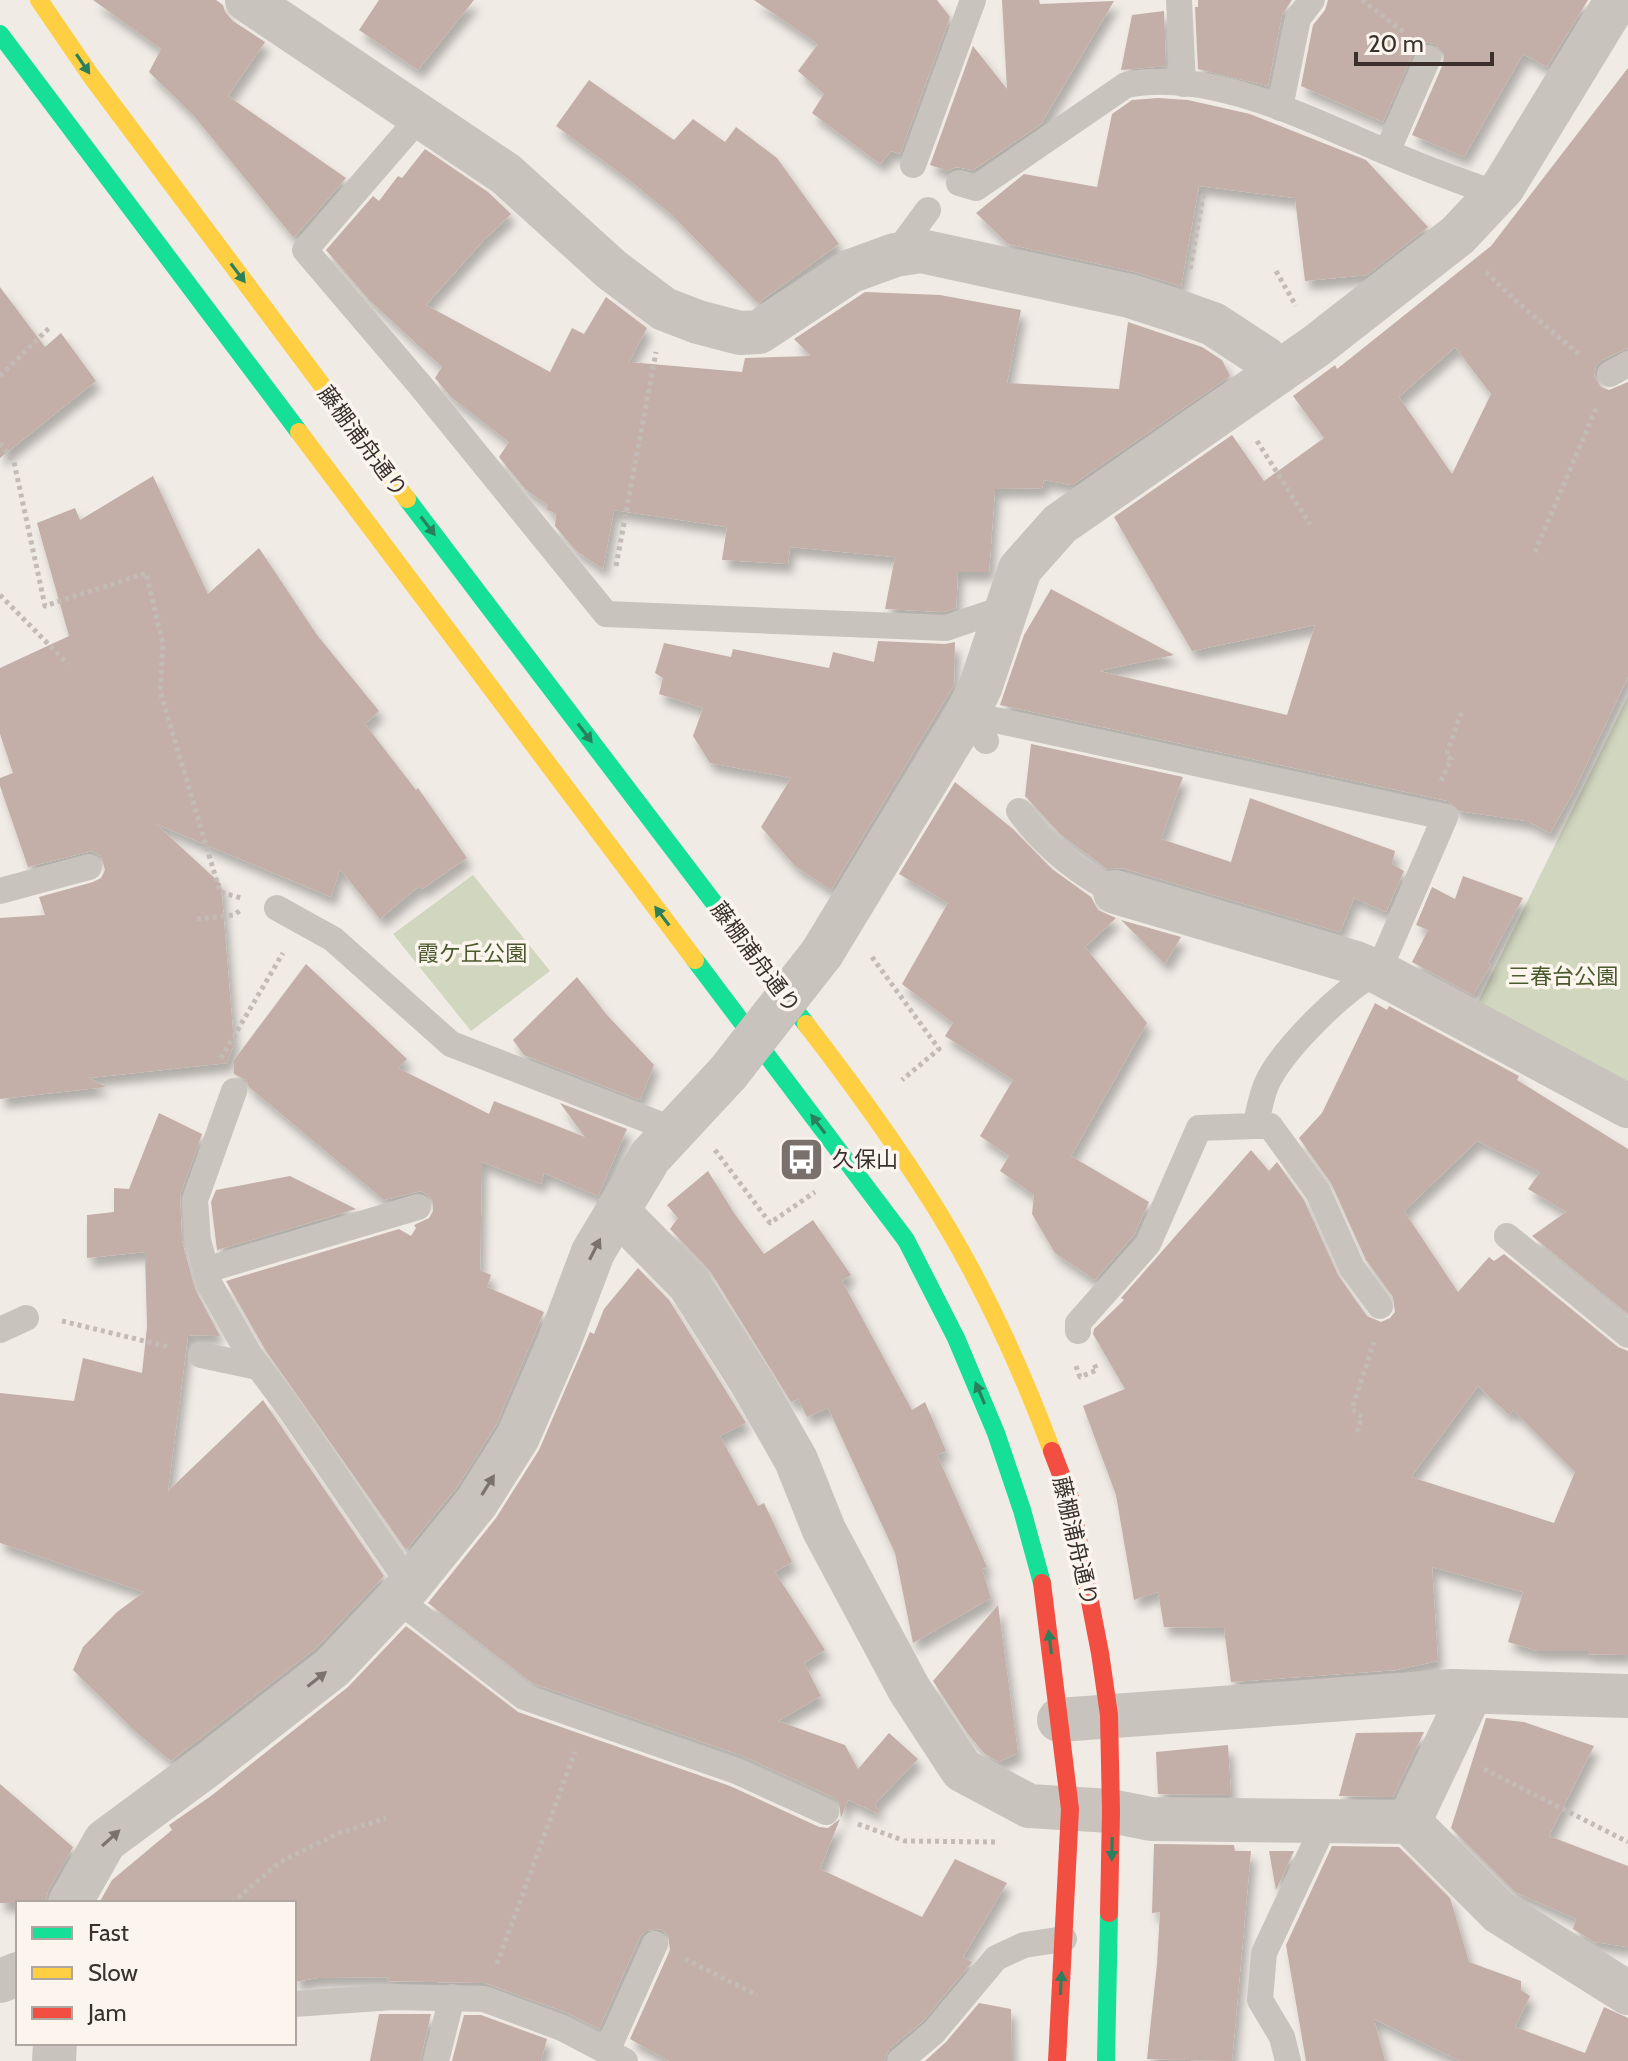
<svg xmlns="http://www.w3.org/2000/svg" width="1628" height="2061" font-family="Cabin,'Noto Sans JP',sans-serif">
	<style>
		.green { fill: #d1d6bf }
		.building { fill: #c3afa7; fill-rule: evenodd; filter: url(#shadow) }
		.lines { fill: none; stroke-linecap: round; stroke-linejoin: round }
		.path { stroke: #c2bbb6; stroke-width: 5; stroke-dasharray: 4 4; stroke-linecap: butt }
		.lane { stroke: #c9c3be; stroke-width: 26 }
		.street { stroke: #c9c3be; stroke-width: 44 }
		.fast { stroke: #16e098; stroke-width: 18 }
		.slow { stroke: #ffcf43; stroke-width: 18 }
		.jam { stroke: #f24e42; stroke-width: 18 }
		.street-bridge { stroke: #c9c3be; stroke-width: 44 }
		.oneway { fill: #2a7f5c }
		.oneway2 { fill: #7b726d }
		.labels { text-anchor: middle; stroke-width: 7; stroke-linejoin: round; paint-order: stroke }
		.street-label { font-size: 22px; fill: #3b302b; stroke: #fbf5ee }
		.park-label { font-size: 22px; fill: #4a5a2e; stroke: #fbf5ee }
		.poi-label { font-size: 22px; fill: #3b302b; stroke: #fbf5ee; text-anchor: start }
	</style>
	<defs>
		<filter id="shadow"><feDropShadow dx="5" dy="9" stdDeviation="4" flood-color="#0004"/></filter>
	</defs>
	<rect width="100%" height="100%" fill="#f0ebe5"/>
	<!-- green -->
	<g class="green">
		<path d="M1628 696V1084L1476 1006Z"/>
		<path d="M473 875 550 971 471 1031 393 934Z"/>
	</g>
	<!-- building -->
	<g class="building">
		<path d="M93 0H216L223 5 225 12 233 21 265 42 228 96 346 178 298 233 293 237 194 116 149 72 161 49Z"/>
		<path d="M379 0H474L418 70 359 30Z"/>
		<path d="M754 0H937L950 17 900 154 891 151 880 164 812 113 824 94 798 71 818 44Z"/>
		<path d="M1002 0H1039L1040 4 1114 1 1041 124 973 170 956 167 948 171 930 165 973 46 1007 89Z"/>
		<path d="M1198 0H1292L1282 15 1268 86 1198 69 1195 7H1198Z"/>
		<path d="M1328 0H1588L1547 67 1523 54 1464 157 1412 135 1443 64 1444 55 1435 44 1425 42 1414 51 1383 122 1301 86 1313 25 1325 10Z"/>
		<path d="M1164 11 1166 66 1121 70 1132 15Z"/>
		<path d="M1628 68V348L1602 360 1596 366 1594 375 1601 387 1609 390 1628 382V677L1574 791 1550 833 1527 821 1459 811 1448 801 1000 705 1024 635 1051 589 1174 655 1099 671 1287 715 1315 625 1192 651 1114 517 1232 435 1264 481 1324 438 1293 396 1335 365 1337 369 1491 246ZM1455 347 1491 394 1452 474 1399 397Z"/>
		<path d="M589 80 674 140 693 119 725 142 736 127 777 158 839 244 758 303 672 215 628 179 556 126Z"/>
		<path d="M1158 98 1188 100 1250 114 1366 160 1428 227 1367 275 1305 281 1295 198 1199 186 1181 286 1135 272 1008 244 976 213 1024 174 1097 187 1112 114 1132 100Z"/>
		<path d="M425 149 488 192 511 214 483 241 426 305 550 372 572 328 584 334 606 297 647 328 629 362 742 372 745 358 811 356 794 339 865 292 940 295 1021 310 1007 383 1119 389 1128 322 1202 347 1222 360 1230 376 1072 485 1044 480 1042 488 995 489 989 572H958L956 608 944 612 885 609 895 557 790 547 788 564 722 560 727 527 614 510 603 569 576 551 555 526 556 514 546 509 548 505 526 490 499 457 509 442 451 397 435 378 442 367 369 300 326 250 373 196 379 201 398 176 402 178Z"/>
		<path d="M0 287 45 347 61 333 96 381 0 458Z"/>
		<path d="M153 476 208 594 259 548 317 635 379 711 365 724 416 790 418 788 467 858 422 889 419 886 380 919 340 869 331 897 156 824 221 884 234 1044 227 1063 89 1078 106 1087 0 1099V918L45 915 39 897 93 882 101 878 105 870 101 856 92 851 28 867 0 786V778L13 773 0 734V668L69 636 37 523 75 508 80 520Z"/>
		<path d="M878 641 945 644 955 642 954 685 831 890 795 866 761 827 791 778 710 763 693 736 703 708 659 694 663 678 655 673 664 643 731 657 733 649 829 668 833 652 874 662Z"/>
		<path d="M1031 744 1183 777 1161 839 1231 862 1250 798 1395 851 1392 864 1404 871 1386 912 1354 898 1340 932 1122 868 1107 869 1061 835 1025 796Z"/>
		<path d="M955 782 1013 829 1052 869 1091 897 1098 910 1116 918 1085 947 1147 1023 1071 1156 1149 1202 1134 1235 1095 1280 1055 1253 1032 1214 1034 1195 1000 1171 1009 1156 980 1136 1013 1080 945 1036 953 1023 902 984 948 903 899 874Z"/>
		<path d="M1463 876 1523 898 1488 963 1491 965 1473 995 1412 962 1428 930 1416 925 1432 887 1455 899Z"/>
		<path d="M1121 920 1181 937 1165 964Z"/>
		<path d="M306 964 407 1059 398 1068 489 1114 494 1101 585 1137 560 1103 627 1129 598 1196 544 1173 541 1184 482 1162 480 1270 491 1275 487 1287 544 1312 496 1425 457 1487 406 1550 266 1351 226 1281 399 1229 411 1236 416 1228 414 1225 429 1218 433 1211V1202L428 1195 421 1191 384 1200 249 1087 246 1080 234 1074V1060Z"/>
		<path d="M577 977 607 1015 654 1065 640 1100 524 1055 513 1040Z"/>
		<path d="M1375 1003 1387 1010 1389 1006 1519 1076 1517 1080 1628 1149V1314L1532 1236 1566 1212 1528 1189 1540 1172 1477 1141 1404 1211 1458 1292 1489 1257 1494 1261 1504 1254 1618 1347 1628 1351V1655L1587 1654V1651H1538L1508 1642 1523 1592 1432 1567 1438 1661 1396 1670 1231 1682 1224 1628 1164 1627 1158 1592 1134 1600 1116 1495 1083 1406 1125 1389 1093 1334 1094 1329 1124 1300 1121 1298 1251 1150 1269 1171 1277 1162 1304 1200 1338 1275 1367 1316 1381 1322 1390 1318 1395 1312 1393 1297 1366 1260 1331 1183 1299 1138 1322 1113ZM1478 1386 1509 1415 1513 1410 1575 1472 1554 1523 1411 1477Z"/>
		<path d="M159 1113 202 1134 180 1195 182 1241 195 1289 220 1336 188 1335 168 1491 263 1400 384 1576 316 1648 171 1761 136 1732 73 1670 83 1647 117 1612 144 1592 0 1543V1393L74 1401 83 1358 142 1373 147 1327 145 1252 87 1258V1215L114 1212V1188L129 1189Z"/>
		<path d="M708 1171 734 1213 764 1254 813 1220 851 1275 842 1281 912 1410 925 1402 946 1451 937 1455 987 1567 982 1569 991 1598 913 1643 895 1553 828 1408 807 1417 798 1399 791 1402 710 1271 670 1229 678 1218 667 1205Z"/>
		<path d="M290 1176 356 1209 217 1250 211 1202 216 1190Z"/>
		<path d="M638 1268 669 1300 746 1423 720 1436 758 1506 764 1503 792 1562 775 1572 825 1650 804 1663 821 1696 778 1721 845 1745 858 1769 889 1733 918 1759 875 1804 880 1814 848 1800 841 1818 839 1803 833 1797 743 1756 532 1683 428 1603 496 1518 539 1450 590 1332 594 1334 604 1309Z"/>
		<path d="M998 1605 1018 1753 999 1762 985 1754 967 1733 933 1681Z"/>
		<path d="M406 1626 518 1712 730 1786 819 1827 828 1828 840 1819 820 1869 922 1917 955 1859 1007 1883 963 1957 972 1962 923 2021 889 2049 884 2061H669L630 2039 670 1950 668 1935 661 1929 646 1931 640 1937 599 2029 568 2013 485 1983 387 1981 388 1977 317 1978 294 1982V1903H99L112 1880 172 1830 169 1825 211 1796 348 1687Z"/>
		<path d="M1486 1718 1524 1722 1594 1746 1549 1836 1628 1866V1947L1594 1942 1573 1929 1576 1919 1515 1892 1451 1828Z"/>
		<path d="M1424 1732 1393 1797 1339 1796 1356 1733Z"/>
		<path d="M1228 1745 1231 1795 1158 1794 1156 1752Z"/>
		<path d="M0 1784 73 1847 48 1891 45 1903H0Z"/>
		<path d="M1154 1844 1234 1845 1235 1851H1251L1232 2061 1147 2059 1157 1964 1160 1912 1152 1913Z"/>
		<path d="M1332 1846 1399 1847 1450 1898 1469 1962 1521 1981V1990L1530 1996 1515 2027 1585 2053 1604 2007 1628 2018V2061H1460L1374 2019 1385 2061H1306L1286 1945Z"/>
		<path d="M1269 1851H1294L1276 1890Z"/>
		<path d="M979 2003 1011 2009 1012 2061H925L946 2042Z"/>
		<path d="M379 2014H431L420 2061H370Z"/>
		<path d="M464 2015H481L547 2039 541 2061H452Z"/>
	</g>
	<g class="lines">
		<!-- path -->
		<g class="path">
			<path d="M1362 0 1406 34"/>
			<path d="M1190 269 1204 190"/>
			<path d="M1276 271 1296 306"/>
			<path d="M1486 272 1518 303 1580 355"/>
			<path d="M0 376 49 328"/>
			<path d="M1257 441 1310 524"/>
			<path d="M0 443 14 462 45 606 146 573 163 644 160 691 220 892 241 898"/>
			<path d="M1535 552 1597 406"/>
			<path d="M616 566 656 352"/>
			<path d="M0 595 68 664"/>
			<path d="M1441 781 1451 759 1446 756 1462 710"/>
			<path d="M197 919 234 915 242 909"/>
			<path d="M872 957 939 1049 902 1080"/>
			<path d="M221 1058 283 953"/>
			<path d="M715 1150 770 1223 815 1192"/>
			<path d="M62 1321 169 1347"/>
			<path d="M1076 1366 1080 1377 1097 1370 1093 1362"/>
			<path d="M1357 1432 1362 1417 1352 1409 1374 1342"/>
			<path d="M1484 1769 1628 1842"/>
			<path d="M858 1824 905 1841 997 1842"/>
			<path d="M232 1903 280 1862 339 1833 386 1818"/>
			<path d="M685 1959 757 1995"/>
			<path d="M497 1964 575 1752"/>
		</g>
		<!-- lane -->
		<g class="lane">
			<path d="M1179 0 1183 84"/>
			<path d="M1280 108 1298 18 1312 0"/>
			<path d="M420 117 305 250 420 385 606 614 946 628 1008 607"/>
			<path d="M1387 152 1428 58"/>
			<path d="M913 165 973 0"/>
			<path d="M959 183 976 188 1126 85C1209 69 1302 116 1377 148 1416 165 1456 180 1497 194"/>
			<path d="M895 255 928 210"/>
			<path d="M1610 374 1628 364"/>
			<path d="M967 714 1445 817 1378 972C1344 988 1283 1049 1267 1083 1261 1096 1259 1112 1255 1126L1199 1128 1148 1244 1078 1323V1331"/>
			<path d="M967 714 986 741"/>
			<path d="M1019 811C1044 845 1077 872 1115 892"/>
			<path d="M0 891 89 867"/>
			<path d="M277 908 333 939 451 1044 674 1130"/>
			<path d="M234 1091 195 1200 198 1240 210 1285 249 1354 287 1405 410 1585"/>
			<path d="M1255 1126H1270L1318 1192 1352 1268 1380 1306"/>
			<path d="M1507 1236 1628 1335"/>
			<path d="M206 1270 418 1207"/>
			<path d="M0 1330 26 1318"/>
			<path d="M201 1355 258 1367"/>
			<path d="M397 1599 524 1697 736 1771 826 1812"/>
			<path d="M294 2004 393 1997 484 1999 562 2028 625 2061"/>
			<path d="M607 2051 655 1944"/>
			<path d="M436 2061 452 1997"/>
			<path d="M900 2061 934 2032 996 1958 1024 1945 1064 1939"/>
			<path d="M1288 2061 1282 2037 1260 2000 1264 1953 1325 1823"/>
		</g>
		<!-- street -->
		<g class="street">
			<path d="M247 0 506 174 612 270 664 309 698 322 740 333 759 332 851 271 895 255 921 251 1130 296 1182 313 1213 324 1265 358 1279 372"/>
			<path d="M1115 892 1353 962 1378 972 1628 1106"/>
			<path d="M822 953 967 714 980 688 1020 569 1060 524 1316 346 1458 235 1503 187 1617 0"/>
			<path d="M617 1211 689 1284 752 1383 796 1460 824 1530 909 1689 962 1770 1029 1806 1111 1811 1151 1819 1409 1822 1499 1912 1628 1993"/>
			<path d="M1059 1720 1453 1691 1628 1696"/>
			<path d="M1409 1822 1471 1692"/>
			<path d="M70 1903 105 1841 209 1764 333 1667 410 1585 477 1502 518 1437 558 1345 593 1252 650 1157 728 1073"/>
			<path d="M0 1981 18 1974"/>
			<path d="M54 2061 55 2043"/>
		</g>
		<!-- fast -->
		<g class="fast">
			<path d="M0 34 299 432"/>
			<path d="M407 499 806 1024"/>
			<path d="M695 960 906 1240 956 1338 996 1433 1022 1510 1042 1583"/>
			<path d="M1106 2061 1109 1913"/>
		</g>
		<!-- slow -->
		<g class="slow">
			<path d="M39 0 91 76 407 499"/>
			<path d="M299 432 695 960"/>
			<path d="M806 1024C847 1077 887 1132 923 1188 976 1269 1018 1360 1052 1451"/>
		</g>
		<!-- jam -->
		<g class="jam">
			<path d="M1052 1451 1070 1498 1100 1653 1109 1715 1111 1811 1109 1913"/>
			<path d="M1042 1583 1070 1809 1057 2061"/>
		</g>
		<!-- street-bridge -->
		<path class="street-bridge" d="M728 1073 822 953"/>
	</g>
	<!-- one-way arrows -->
	<defs><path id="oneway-solid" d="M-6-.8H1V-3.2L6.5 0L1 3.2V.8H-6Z" transform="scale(2)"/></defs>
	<g class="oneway">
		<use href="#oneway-solid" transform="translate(83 64) rotate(56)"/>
		<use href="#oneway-solid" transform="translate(238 273) rotate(53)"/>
		<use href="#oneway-solid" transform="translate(428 526) rotate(53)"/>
		<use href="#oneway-solid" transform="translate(585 733) rotate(53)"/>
		<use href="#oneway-solid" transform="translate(662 916) rotate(-127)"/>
		<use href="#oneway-solid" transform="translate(818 1124) rotate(-127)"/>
		<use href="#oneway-solid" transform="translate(980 1393) rotate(-113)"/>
		<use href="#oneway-solid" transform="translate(1050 1642) rotate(-97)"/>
		<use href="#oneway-solid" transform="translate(1112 1849) rotate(91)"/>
		<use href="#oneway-solid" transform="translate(1061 1983) rotate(-87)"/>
	</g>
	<g class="oneway2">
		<use href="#oneway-solid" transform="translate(595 1249) rotate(-63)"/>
		<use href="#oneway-solid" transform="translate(488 1485) rotate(-58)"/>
		<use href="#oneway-solid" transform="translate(317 1679) rotate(-38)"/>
		<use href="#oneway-solid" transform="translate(111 1838) rotate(-42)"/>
	</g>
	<!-- icons -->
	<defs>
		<symbol id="bus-square" viewBox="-11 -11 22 22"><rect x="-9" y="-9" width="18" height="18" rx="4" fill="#7a716c" stroke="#fbf5ee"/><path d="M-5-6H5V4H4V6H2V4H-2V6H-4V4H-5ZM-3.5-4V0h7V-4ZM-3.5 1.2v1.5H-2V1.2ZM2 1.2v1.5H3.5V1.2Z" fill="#fff"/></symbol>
	</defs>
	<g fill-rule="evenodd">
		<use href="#bus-square" x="776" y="1134" width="51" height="51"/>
	</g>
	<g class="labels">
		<!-- street labels -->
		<g class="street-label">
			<text transform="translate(363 441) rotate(53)" y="8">藤棚浦舟通り</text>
			<text transform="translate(756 957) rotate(53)" y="8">藤棚浦舟通り</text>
			<text transform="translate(1076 1541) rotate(77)" y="8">藤棚浦舟通り</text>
		</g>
		<!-- park labels -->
		<g class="park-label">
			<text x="472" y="961">霞ケ丘公園</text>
			<text x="1563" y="984">三春台公園</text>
		</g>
		<!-- poi labels -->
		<g class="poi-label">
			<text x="832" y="1167">久保山</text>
		</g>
	</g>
	<!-- legend -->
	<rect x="16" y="1901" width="280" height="144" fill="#fbf5ee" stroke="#aea6a0" stroke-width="2"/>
	<rect x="32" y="1927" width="40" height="12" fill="#16e098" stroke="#aea6a0" stroke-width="2"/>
	<text x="88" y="1941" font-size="24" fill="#3b302b">Fast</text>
	<rect x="32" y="1967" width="40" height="12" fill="#ffcf43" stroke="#aea6a0" stroke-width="2"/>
	<text x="88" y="1981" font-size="24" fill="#3b302b">Slow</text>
	<rect x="32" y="2007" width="40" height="12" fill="#f24e42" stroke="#aea6a0" stroke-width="2"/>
	<text x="88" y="2021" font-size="24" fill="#3b302b">Jam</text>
	<!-- scale -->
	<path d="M1356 52v12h136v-12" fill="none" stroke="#3b302b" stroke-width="4"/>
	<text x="1368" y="52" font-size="24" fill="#3b302b" stroke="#fbf5ee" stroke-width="6" paint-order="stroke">20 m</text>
</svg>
